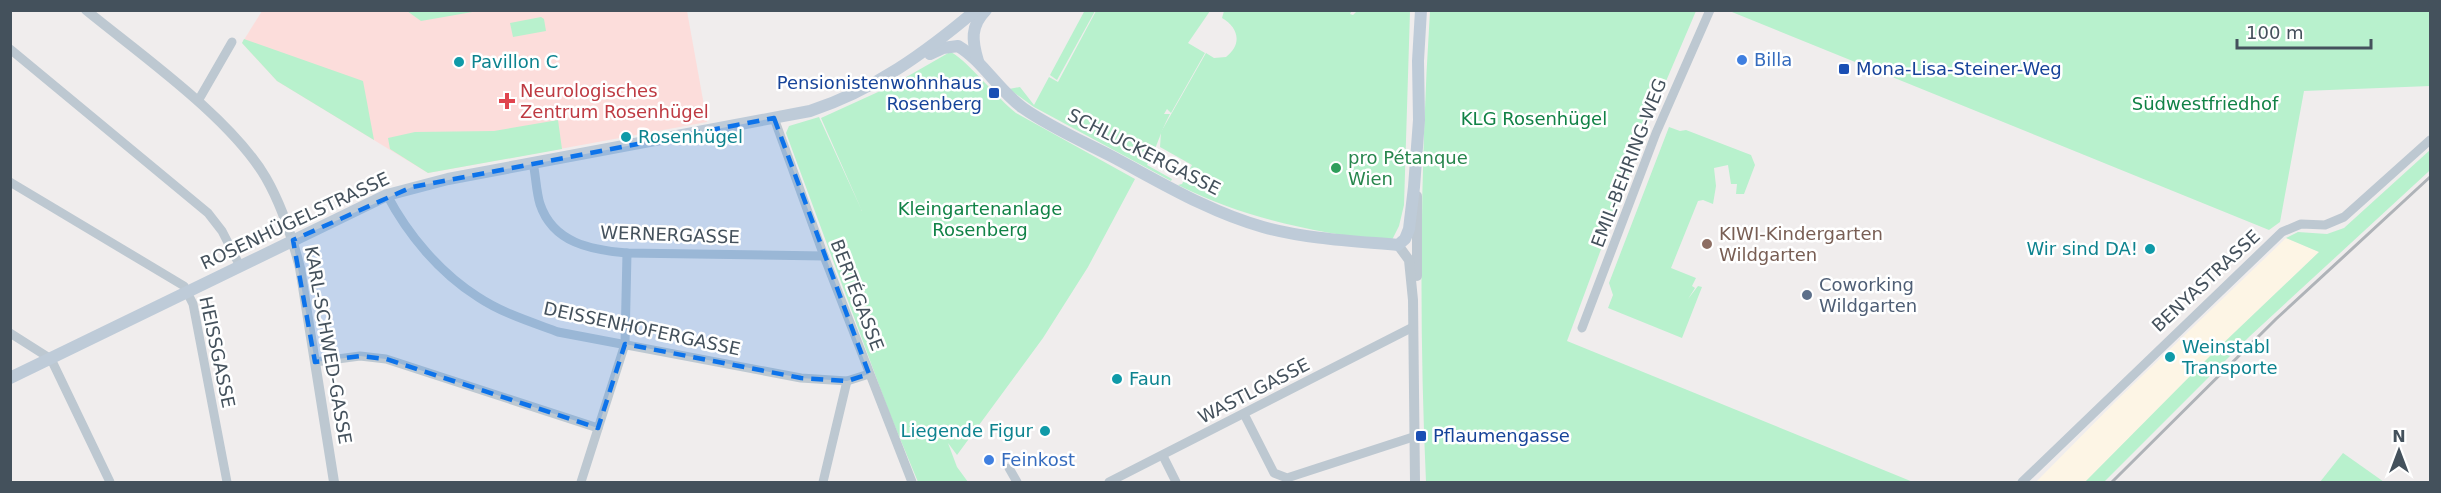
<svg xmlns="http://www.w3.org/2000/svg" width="2441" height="493" font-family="'DejaVu Sans',sans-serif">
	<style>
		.commercial { fill: #fdf5e5 }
		.medical { fill: #fcdddb }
		.green { fill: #b8f1cd }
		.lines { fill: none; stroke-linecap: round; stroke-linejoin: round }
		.minor { stroke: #bdc8d1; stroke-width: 9 }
		.tertiary { stroke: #bdc8d1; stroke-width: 10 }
		.secondary { stroke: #becbd8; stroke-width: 12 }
		.rail { stroke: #afb3b8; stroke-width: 3 }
		.marked { fill: #0d73ea; fill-opacity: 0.2; stroke: #0d73ea; stroke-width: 4.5; stroke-dasharray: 12 8; stroke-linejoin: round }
		.shop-dot { fill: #3f7fe0; stroke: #fff; stroke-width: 2 }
		.culture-dot { fill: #0f9aa8; stroke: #fff; stroke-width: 2 }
		.transit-dot { fill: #1a4fb4; stroke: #fff; stroke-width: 2 }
		.health-dot { fill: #e0444e; stroke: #fff; stroke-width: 2 }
		.leisure-dot { fill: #2e9e5b; stroke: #fff; stroke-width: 2 }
		.education-dot { fill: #8d6e63; stroke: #fff; stroke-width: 2 }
		.service-dot { fill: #5c6f8a; stroke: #fff; stroke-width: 2 }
		.labels { text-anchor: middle; stroke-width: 5; stroke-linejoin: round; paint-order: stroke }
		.shop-label { font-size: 18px; fill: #366cbe; stroke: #fff; text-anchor: start }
		.culture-label { font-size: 18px; fill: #0d838f; stroke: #fff; text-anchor: start }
		.transit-label { font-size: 18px; fill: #164399; stroke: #fff; text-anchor: start }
		.health-label { font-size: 18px; fill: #be3a42; stroke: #fff; text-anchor: start }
		.park-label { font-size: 18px; fill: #118246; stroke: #fff }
		.street-label { font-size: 18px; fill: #44515c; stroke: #fff }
		.leisure-label { font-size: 18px; fill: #27864d; stroke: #fff; text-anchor: start }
		.education-label { font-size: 18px; fill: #785e54; stroke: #fff; text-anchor: start }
		.service-label { font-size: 18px; fill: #4e5e75; stroke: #fff; text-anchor: start }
	</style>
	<rect width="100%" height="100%" fill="#f0eded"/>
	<!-- commercial -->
	<path class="commercial" d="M2286 238 2319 252 2214 352 2085 482H2036L2118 399Z"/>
	<!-- medical -->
	<path class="medical" d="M262 11H687L707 122 428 173 277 81 242 43Z"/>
	<!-- green -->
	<g class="green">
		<path d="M1085 10 1095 11 1057 80 1050 75Z"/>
		<path d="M1352 10 1350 14 1353 15 1357 11H1410L1404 205 1399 226 1391 242C1314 232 1248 220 1178 185L1182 184 1192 165 1160 147 1161 132 1206 53 1214 58 1226 57C1243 44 1238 27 1222 18L1224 11Z"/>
		<path d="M1727 10 2430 11V86L2304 91 2280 222 2269 230Z"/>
		<path d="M407 11H478L421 21Z"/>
		<path d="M1096 11H1210L1188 43 1205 53 1171 113 1167 109 1164 114H1170C1160 132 1157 148 1147 165L1172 179 1171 181 1034 107 1009 89 1020 87 1034 105 1049 77 1058 82Z"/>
		<path d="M1430 11H1696L1646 128 1567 341 1913 482H1426C1419 326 1420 167 1430 11Z"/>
		<path d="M541 17 544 19 546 31 513 37 510 23Z"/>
		<path d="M244 39 363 81 374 140 277 81 242 43Z"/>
		<path d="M950 52C962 55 1000 101 1016 113L1135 179 1088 267 1043 338 957 455 948 443 957 467 968 482H918L889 412 786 133 789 126 819 117 862 211 821 118 889 87Z"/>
		<path d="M558 120 562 149 428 173 390 149 388 138 415 132 494 131Z"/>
		<path d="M1669 127 1680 131 1686 130 1751 155 1755 165 1744 194H1736L1737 184H1731L1728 165 1714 168 1716 186 1713 204 1703 200 1698 201 1671 268 1696 278 1692 286 1695 288 1688 299 1698 286 1702 287 1682 338 1608 308 1613 295 1609 283Z"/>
		<path d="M2430 150V170L2427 173 2250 336 2104 482H2085L2214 352 2319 252 2286 238 2298 232 2327 234 2344 228Z"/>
		<path d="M2343 453 2384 482H2320Z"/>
	</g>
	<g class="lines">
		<!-- minor -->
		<g class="minor">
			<path d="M10 49 208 213 222 231 240 266"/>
			<path d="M198 101 232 42"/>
			<path d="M774 118 824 256 912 482"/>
			<path d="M533 163C536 176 536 191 540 204 553 243 591 250 627 253L824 256"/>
			<path d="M10 182 184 286 193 304 227 482"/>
			<path d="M387 195C408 235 440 273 478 297 502 313 531 322 558 332L801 378 847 381 869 374"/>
			<path d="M1582 328 1656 133 1710 10"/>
			<path d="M10 333 51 359 110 482"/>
			<path d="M315 362 360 356 386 359 598 428"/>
			<path d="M1244 414 1274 473 1287 478 1413 437"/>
			<path d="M1163 456 1176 482"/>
			<path d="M1009 468 1017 482"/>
			<path d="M581 482 625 344 627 253"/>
			<path d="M823 482 847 381"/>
			<path d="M1109 482 1413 327"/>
			<path d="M2022 482 2282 232 2301 224 2325 225 2344 217 2430 140"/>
		</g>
		<!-- tertiary -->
		<g class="tertiary">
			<path d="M86 10C141 55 231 118 266 178 282 206 292 237 300 268L334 482"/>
			<path d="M1417 196V276"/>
			<path d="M1398 245 1409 260 1413 300 1415 482"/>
		</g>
		<!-- secondary -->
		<g class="secondary">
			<path d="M930 54 943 48 958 46C983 61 998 90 1023 108 1050 127 1082 141 1111 156 1160 182 1209 212 1263 227 1307 239 1353 241 1398 245L1405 239 1409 229 1414 187 1419 120 1418 61 1421 10"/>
			<path d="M978 61C972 41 970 26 986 10"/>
			<path d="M10 378 387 195 448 179 810 111C874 90 925 53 976 10"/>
		</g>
		<!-- rail -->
		<path class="rail" d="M2112 482 2276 319 2430 177"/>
	</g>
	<!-- marked area -->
	<path class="marked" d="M774 118 869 374 847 381 801 378 625 344 598 428 386 359 360 356 315 362 293 240 412 187Z"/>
	<!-- markers -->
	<g class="shop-dot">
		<circle cx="1742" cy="60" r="6"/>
		<circle cx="989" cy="460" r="6"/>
	</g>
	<g class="culture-dot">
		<circle cx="459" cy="62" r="6"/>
		<circle cx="626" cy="137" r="6"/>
		<circle cx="2150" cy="249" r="6"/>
		<circle cx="2170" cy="357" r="6"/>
		<circle cx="1117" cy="379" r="6"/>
		<circle cx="1045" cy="431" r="6"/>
	</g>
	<g class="transit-dot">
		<rect x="1838" y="63" width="12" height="12" rx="3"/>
		<rect x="988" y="87" width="12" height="12" rx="3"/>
		<rect x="1415" y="430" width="12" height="12" rx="3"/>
	</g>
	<path class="health-dot" d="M504 92h6v6h6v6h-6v6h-6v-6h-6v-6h6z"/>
	<circle class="leisure-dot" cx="1336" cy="168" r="6"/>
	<circle class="education-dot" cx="1707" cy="244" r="6"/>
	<circle class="service-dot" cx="1807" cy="295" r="6"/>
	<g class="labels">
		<!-- shop labels -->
		<g class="shop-label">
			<text x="1754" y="66">Billa</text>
			<text x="1001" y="466">Feinkost</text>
		</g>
		<!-- culture labels -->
		<g class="culture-label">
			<text x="471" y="68">Pavillon C</text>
			<text x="638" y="143">Rosenhügel</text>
			<text x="2138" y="255" text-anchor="end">Wir sind DA!</text>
			<text x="2182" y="353">Weinstabl<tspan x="2182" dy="21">Transporte</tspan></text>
			<text x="1129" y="385">Faun</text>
			<text x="1033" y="437" text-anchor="end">Liegende Figur</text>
		</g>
		<!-- transit labels -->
		<g class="transit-label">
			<text x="1856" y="75">Mona-Lisa-Steiner-Weg</text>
			<text x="982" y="89" text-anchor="end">Pensionistenwohnhaus<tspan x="982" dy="21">Rosenberg</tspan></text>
			<text x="1433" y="442">Pflaumengasse</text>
		</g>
		<!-- health labels -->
		<g class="health-label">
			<text x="520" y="97">Neurologisches<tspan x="520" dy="21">Zentrum Rosenhügel</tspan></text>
		</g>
		<!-- park labels -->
		<g class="park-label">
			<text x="2205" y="110">Südwestfriedhof</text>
			<text x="1534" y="125">KLG Rosenhügel</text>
			<text x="980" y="215">Kleingartenanlage<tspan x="980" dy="21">Rosenberg</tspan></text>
		</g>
		<!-- street labels -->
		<g class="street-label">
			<text transform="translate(1144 152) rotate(27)" y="6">SCHLUCKERGASSE</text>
			<text transform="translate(1629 163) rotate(-69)" y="6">EMIL-BEHRING-WEG</text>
			<text transform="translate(295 221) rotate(-25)" y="6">ROSENHÜGELSTRASSE</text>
			<text transform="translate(670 235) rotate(2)" y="6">WERNERGASSE</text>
			<text transform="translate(2206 281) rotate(-43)" y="6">BENYASTRASSE</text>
			<text transform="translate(857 295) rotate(69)" y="6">BERTÉGASSE</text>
			<text transform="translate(642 329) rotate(12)" y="6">DEISSENHOFERGASSE</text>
			<text transform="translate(328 345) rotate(80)" y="6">KARL-SCHWED-GASSE</text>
			<text transform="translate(217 352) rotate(78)" y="6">HEISSGASSE</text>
			<text transform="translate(1254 391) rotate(-27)" y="6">WASTLGASSE</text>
		</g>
		<!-- leisure labels -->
		<g class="leisure-label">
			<text x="1348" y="164">pro Pétanque<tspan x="1348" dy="21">Wien</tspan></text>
		</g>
		<!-- education labels -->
		<g class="education-label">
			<text x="1719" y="240">KIWI-Kindergarten<tspan x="1719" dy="21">Wildgarten</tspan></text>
		</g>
		<!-- service labels -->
		<g class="service-label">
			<text x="1819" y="291">Coworking<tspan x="1819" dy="21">Wildgarten</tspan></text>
		</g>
	</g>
	<!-- border -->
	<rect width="2441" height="493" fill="none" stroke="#44515c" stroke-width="24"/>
	<!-- north arrow -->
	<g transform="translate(2399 451)" stroke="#ffffff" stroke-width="4.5" paint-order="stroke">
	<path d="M0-4.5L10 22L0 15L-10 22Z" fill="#44515c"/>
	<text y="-9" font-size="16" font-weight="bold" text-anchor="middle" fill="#44515c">N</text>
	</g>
	<!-- scale -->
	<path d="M2237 39v9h134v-9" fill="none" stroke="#44515c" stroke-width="3"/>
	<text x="2246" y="39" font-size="18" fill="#44515c" stroke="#ffffff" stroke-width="4.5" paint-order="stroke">100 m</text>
</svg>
